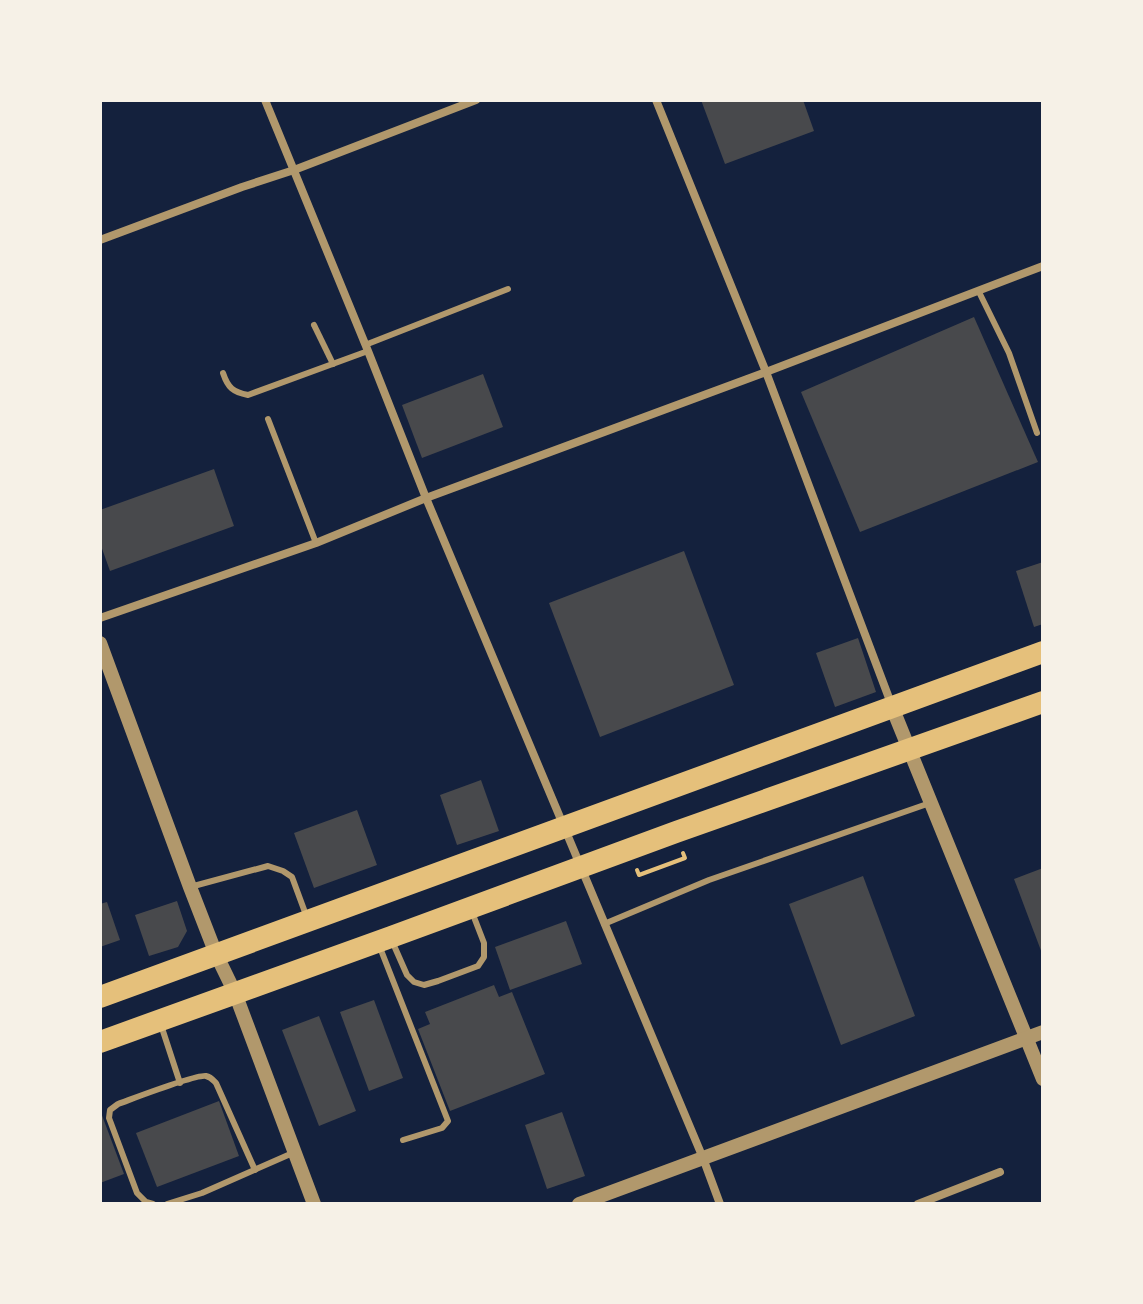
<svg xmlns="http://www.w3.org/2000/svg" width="1143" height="1304" font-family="Figtree,sans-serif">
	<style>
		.building { fill: #48494c }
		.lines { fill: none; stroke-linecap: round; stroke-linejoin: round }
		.path { stroke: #e5c07b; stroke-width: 4 }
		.service { stroke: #b1986c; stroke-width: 6 }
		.minor { stroke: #b1986c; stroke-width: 8 }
		.tertiary { stroke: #b1986c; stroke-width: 14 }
		.trunk { stroke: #e5c07b; stroke-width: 22 }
	</style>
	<rect width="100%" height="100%" fill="#14213d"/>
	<!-- building -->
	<g class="building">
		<path d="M701 100H803L814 131 725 164Z"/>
		<path d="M974 317 1038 462 860 532 801 392Z"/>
		<path d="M483 374 503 427 422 458 402 405Z"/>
		<path d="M214 469 234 526 110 571 100 543V510Z"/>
		<path d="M684 551 734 685 600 737 549 603Z"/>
		<path d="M1043 562V624L1034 627 1016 571Z"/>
		<path d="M858 638 876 692 835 707 816 653Z"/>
		<path d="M481 780 499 831 457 845 440 795Z"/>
		<path d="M357 810 377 865 314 888 294 833Z"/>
		<path d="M1043 868V956L1014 879Z"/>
		<path d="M863 876 915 1016 841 1045 789 904Z"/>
		<path d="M177 901 187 931 178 947 149 956 135 915Z"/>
		<path d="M107 902 120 940 100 947V904Z"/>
		<path d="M566 921 582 964 510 990 495 947Z"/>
		<path d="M494 985 499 997 512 992 545 1074 450 1111 418 1029 430 1024 425 1012Z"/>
		<path d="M374 1000 403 1078 369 1091 340 1012Z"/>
		<path d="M319 1016 356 1111 319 1126 282 1030Z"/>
		<path d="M219 1101 239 1156 157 1187 136 1133Z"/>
		<path d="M100 1110 124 1174 100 1183Z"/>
		<path d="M562 1112 585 1176 547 1189 525 1125Z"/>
	</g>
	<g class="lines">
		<!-- path -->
		<path class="path" d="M637 870 639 875 685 858 683 853"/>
		<!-- service -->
		<g class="service">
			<path d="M979 292 1009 353 1037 433"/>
			<path d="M314 325 333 364"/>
			<path d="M365 345 508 289"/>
			<path d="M223 373C228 388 233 392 248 395L368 351"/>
			<path d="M268 419 316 543"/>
			<path d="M190 887 268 866 283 871 292 877 306 915"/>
			<path d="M604 924 709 880 930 803"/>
			<path d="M392 941 407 975 414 982 424 985 438 981 478 966 484 957V943L472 912"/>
			<path d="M379 945 448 1121 442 1128 403 1140"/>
			<path d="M161 1025 180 1083"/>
			<path d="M153 1204 146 1202 137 1193 109 1118 110 1110 118 1104C132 1099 196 1074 206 1076 211 1077 213 1080 216 1083L255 1170"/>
			<path d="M167 1204 202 1193 295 1152"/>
		</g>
		<!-- minor -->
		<g class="minor">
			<path d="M265 100 368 351 426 498 703 1158 720 1204"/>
			<path d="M656 100 766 372 892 706"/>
			<path d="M100 240 242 187 294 170 476 100"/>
			<path d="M100 618 316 543 426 498 766 372 1043 266"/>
			<path d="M918 1204 1000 1172"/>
		</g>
		<!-- tertiary -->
		<g class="tertiary">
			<path d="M100 643 190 887 216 954 235 993 314 1204"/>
			<path d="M892 707 1043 1079"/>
			<path d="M579 1204 1043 1032"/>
		</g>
		<!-- trunk -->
		<g class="trunk">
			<path d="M100 997 1043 652"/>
			<path d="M100 1042 391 937 676 832 1043 702"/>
		</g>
	</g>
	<!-- border -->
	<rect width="1143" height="1304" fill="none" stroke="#f6f1e7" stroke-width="204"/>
</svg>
